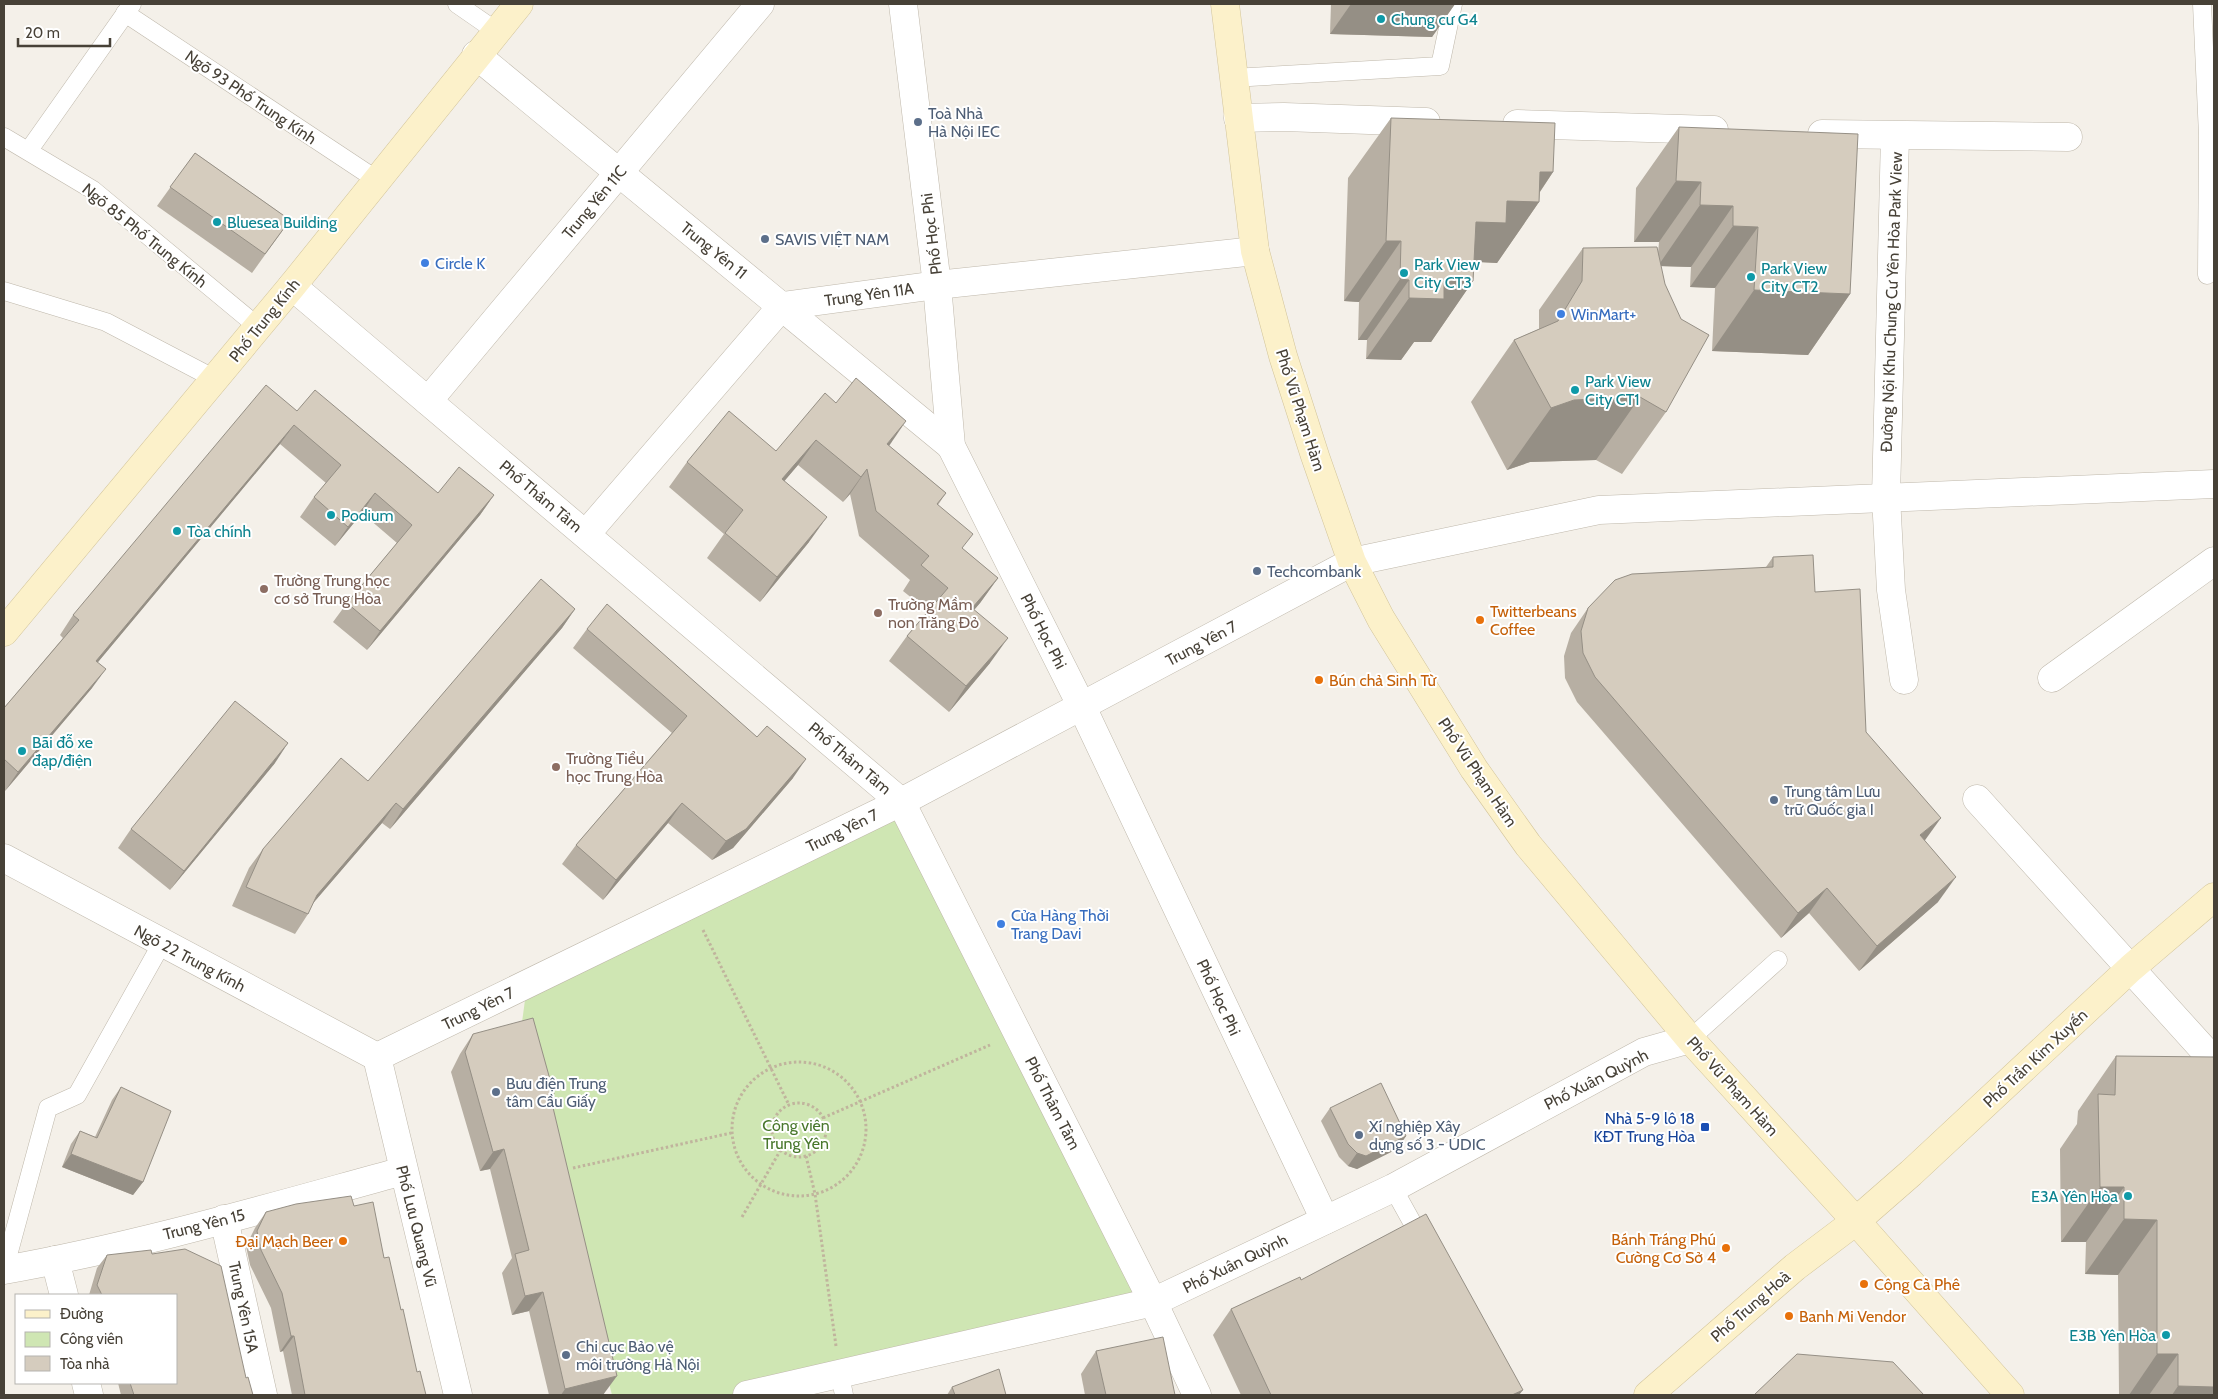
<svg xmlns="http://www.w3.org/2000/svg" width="2218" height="1399" font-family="Cabin,sans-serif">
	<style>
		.green { fill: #cfe6b3 }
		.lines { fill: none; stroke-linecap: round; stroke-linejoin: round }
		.lane-casing { stroke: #bfb8ab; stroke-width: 19 }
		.street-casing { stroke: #bfb8ab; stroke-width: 29 }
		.secondary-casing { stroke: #d2c49a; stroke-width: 29 }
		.path { stroke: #c0b49d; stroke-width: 3; stroke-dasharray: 2.5 2.5; stroke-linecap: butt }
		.lane { stroke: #fff; stroke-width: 18 }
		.street { stroke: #fff; stroke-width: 28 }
		.secondary { stroke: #fcf1ca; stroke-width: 28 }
		.wall { fill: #b7afa3 }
		.shaded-wall { fill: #958f85 }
		.building { fill: #d5ccbe; stroke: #958f85 }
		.culture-dot { fill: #0f9aa8; stroke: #fff; stroke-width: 2 }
		.service-dot { fill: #5c6f8a; stroke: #fff; stroke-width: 2 }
		.shop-dot { fill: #3f7fe0; stroke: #fff; stroke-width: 2 }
		.education-dot { fill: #8d6e63; stroke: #fff; stroke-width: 2 }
		.food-dot { fill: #e8710a; stroke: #fff; stroke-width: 2 }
		.transit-dot { fill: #1a4fb4; stroke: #fff; stroke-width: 2 }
		.labels { text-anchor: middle; stroke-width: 4; stroke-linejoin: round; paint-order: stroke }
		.culture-label { font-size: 16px; fill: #0d838f; stroke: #fff; text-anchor: start }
		.street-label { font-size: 16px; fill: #474137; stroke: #fff }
		.service-label { font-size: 16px; fill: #4e5e75; stroke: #fff; text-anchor: start }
		.shop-label { font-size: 16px; fill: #366cbe; stroke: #fff; text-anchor: start }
		.education-label { font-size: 16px; fill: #785e54; stroke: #fff; text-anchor: start }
		.food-label { font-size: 16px; fill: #c56008; stroke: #fff; text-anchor: start }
		.transit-label { font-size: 16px; fill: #164399; stroke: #fff; text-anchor: end }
		.park-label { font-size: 16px; fill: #48772c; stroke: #fff }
	</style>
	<rect width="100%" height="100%" fill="#f4f0e9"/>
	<!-- green -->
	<path class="green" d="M901 802 1153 1302 741 1395H612L520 1037 525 1000Z"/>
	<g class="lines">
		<defs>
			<g id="lane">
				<path d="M457 4 496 31"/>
				<path d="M2202 4 2208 135 2207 275"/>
				<path d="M125 13 377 180"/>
				<path d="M1232 78 1440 66 1453 4"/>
				<path d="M4 137 93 190 257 326"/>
				<path d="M29 150 132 4"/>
				<path d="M4 291 106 322 215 379"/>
				<path d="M1690 1039 1778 960"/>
				<path d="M1393 1188 1423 1242"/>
				<path d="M4 1270 48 1108 77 1095 162 943"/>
				<path d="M840 1375 844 1395"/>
			</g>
			<g id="street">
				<path d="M903 4 937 285 951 446 1082 707 1325 1220"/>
				<path d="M476 55 951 446"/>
				<path d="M1238 118 1284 117 1426 122"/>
				<path d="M1517 124 1714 130"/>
				<path d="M1822 134 2068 137"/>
				<path d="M1895 136 1886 497 1891 590 1904 680"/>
				<path d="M292 286 901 802 1153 1302 1197 1395"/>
				<path d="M428 401 760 4"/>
				<path d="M586 534 782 306 937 285 1255 251"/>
				<path d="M2052 678 2214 561"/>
				<path d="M1977 799 2214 1061"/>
				<path d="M4 858 377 1057"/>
				<path d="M377 1057 901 802 1352 562 1599 510 2214 484"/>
				<path d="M377 1057 458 1395"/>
				<path d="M224 1219 263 1395"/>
				<path d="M55 1260 64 1295"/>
				<path d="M4 1270C139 1246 271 1207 403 1171"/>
				<path d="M86 1383 89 1395"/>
				<path d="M747 1395 1153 1302 1393 1188 1644 1052 1690 1039"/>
			</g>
			<g id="secondary">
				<path d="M1225 4 1255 251 1283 356 1315 456 1352 562 1381 619 1474 769 1528 845 1690 1039 1856 1221 2010 1395"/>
				<path d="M4 632 292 286 519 4"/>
				<path d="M1648 1395 1795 1267 1856 1221 1911 1173 2131 968 2214 897"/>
			</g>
		</defs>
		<!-- lane casing -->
		<use href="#lane" class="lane-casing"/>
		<!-- street casing -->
		<use href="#street" class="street-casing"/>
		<!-- secondary casing -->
		<use href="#secondary" class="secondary-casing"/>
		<!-- path -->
		<g class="path">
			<path d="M703 930 789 1105"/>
			<circle cx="799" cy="1129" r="67"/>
			<circle cx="799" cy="1130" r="27"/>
			<path d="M823 1118 990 1045"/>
			<path d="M806 1156 815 1194 836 1346"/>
			<path d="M573 1168 731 1133"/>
			<path d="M742 1217 780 1151"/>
		</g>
		<!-- lane -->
		<use href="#lane" class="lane"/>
		<!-- street -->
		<use href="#street" class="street"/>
		<!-- secondary -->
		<use href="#secondary" class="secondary"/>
	</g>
	<!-- wall -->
	<g class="wall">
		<path d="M1331 4H1455L1432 37 1330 34Z"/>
		<path d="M1391 118 1553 172 1540 192 1539 202 1497 263 1479 262 1474 270 1473 281 1431 342H1414L1401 360 1366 359 1367 340H1358L1359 302 1344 301 1348 178Z"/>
		<path d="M1679 127 1850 294 1808 355 1712 351 1715 288 1690 287 1691 267 1661 266 1666 412 1622 474 1596 460 1530 462 1507 470 1471 402 1514 340 1539 329V310L1583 248 1658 253 1659 242H1634L1636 188Z"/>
		<path d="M195 153 290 220 252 273 157 206Z"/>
		<path d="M836 403 889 446 946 493 938 505 963 549 998 578 980 603 974 610 990 663 949 712 889 661 907 636 928 611 903 591 910 580 859 536 850 494 843 502 798 465 784 481 809 542 760 602 707 558 724 534 669 487 687 462 776 451Z"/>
		<path d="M297 411 438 493 494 495 480 515 367 650 333 622 347 603 397 543 362 513 335 546 300 517 314 497 326 483 280 444 98 662 92 688 5 791 4 790V708L63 638 60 635 73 615Z"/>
		<path d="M1773 557 1815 592 1866 732 1924 841 1938 902 1859 971 1809 913 1781 938 1577 702 1565 678 1564 656 1571 633 1588 608 1766 567Z"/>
		<path d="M575 609 562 628 390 829 382 823 313 903 308 914 295 934 232 906 249 868 263 849 368 781Z"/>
		<path d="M587 629 793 778 733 848 712 860 668 823 603 900 562 864 576 845 672 733 573 648Z"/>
		<path d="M275 763 170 890 118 848 131 829Z"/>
		<path d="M473 1034 554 1094 551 1099 603 1395H549L529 1311 512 1315 502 1273 512 1258 490 1169 480 1171 451 1072 460 1054Z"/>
		<path d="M2116 1056 2214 1395H2119L2118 1275 2085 1274 2086 1242H2061L2060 1149 2077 1124 2078 1111Z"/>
		<path d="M121 1087 143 1182 133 1195 62 1167 71 1144 80 1131 95 1137 112 1100Z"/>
		<path d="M1330 1108 1406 1136 1397 1149 1357 1169 1348 1166 1339 1157 1321 1121Z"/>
		<path d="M354 1206 384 1258 401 1310 417 1372 426 1395H292L283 1351 280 1352 271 1308 250 1265 246 1246 255 1228 266 1212Z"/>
		<path d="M152 1254 246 1378 253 1395H121L118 1383H176V1295H89L97 1268 107 1255Z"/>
		<path d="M1301 1280 1519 1395H1241L1213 1335 1231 1309Z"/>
		<path d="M1096 1351 1175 1395H1085L1081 1374Z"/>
		<path d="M952 1387 1006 1395H947Z"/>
	</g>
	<!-- shaded-wall -->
	<g class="shaded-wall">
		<path d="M1351 4H1455L1432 37 1330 34Z"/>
		<path d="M1540 172H1553L1533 202H1539L1497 263 1479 262 1466 281H1473L1431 342H1414L1401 360 1366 359 1409 298 1476 222 1507 201Z"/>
		<path d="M1676 181 1701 182 1659 242H1634Z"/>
		<path d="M1700 205 1733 206 1691 267 1658 266Z"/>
		<path d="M1733 226 1758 227 1715 288 1690 287Z"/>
		<path d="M1386 241H1401L1359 302 1344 301Z"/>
		<path d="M1400 279 1409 280 1367 340H1358Z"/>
		<path d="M1754 290 1850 294 1808 355 1712 351Z"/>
		<path d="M1640 397 1596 460 1530 462 1507 470 1551 408 1574 400Z"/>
		<path d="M906 421 889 446 887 444Z"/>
		<path d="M294 425 280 444 83 680 96 661Z"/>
		<path d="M816 440 798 465 765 504 782 479Z"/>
		<path d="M867 469 850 494 843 502 861 477Z"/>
		<path d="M375 493 362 513 335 546 348 527Z"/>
		<path d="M494 495 480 515 367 650 380 631Z"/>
		<path d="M827 517 809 542 760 602 777 577Z"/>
		<path d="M998 578 980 603 954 633 972 608Z"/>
		<path d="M575 609 562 628 390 829 403 809Z"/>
		<path d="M1008 638 990 663 949 712 966 686Z"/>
		<path d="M106 669 92 688 5 791 18 772Z"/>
		<path d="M288 743 275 763 170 890 184 871Z"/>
		<path d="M806 759 793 778 733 848 712 860 726 841Z"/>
		<path d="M396 803 382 823 303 915 317 895Z"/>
		<path d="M682 803 668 823 603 900 616 880Z"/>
		<path d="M1941 818 1923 843 1920 835Z"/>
		<path d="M1956 877 1938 902 1859 971 1877 946Z"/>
		<path d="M1827 888 1809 913 1781 938 1798 913Z"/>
		<path d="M1406 1136 1397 1149 1357 1169 1348 1166 1357 1153Z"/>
		<path d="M504 1149 490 1169 480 1171 493 1152Z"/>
		<path d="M71 1154 143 1182 133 1195 62 1167Z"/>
		<path d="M2100 1187H2124L2086 1242H2061Z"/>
		<path d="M2124 1219 2157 1220 2118 1275 2085 1274Z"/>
		<path d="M543 1292 529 1311 512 1315 525 1296Z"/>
		<path d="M291 1336H294L283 1351 280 1352Z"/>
		<path d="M2157 1354H2178L2149 1395H2129Z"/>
		<path d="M617 1376 603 1395H561L565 1389Z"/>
		<path d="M2178 1386 2214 1387V1395H2172Z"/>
		<path d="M1523 1390 1519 1395H1512Z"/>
	</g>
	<!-- building -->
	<g class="building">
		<path d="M1391 118 1555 123 1553 172H1540L1539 202 1507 201 1506 223 1476 222 1473 281H1444V299L1409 298V280L1400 279 1401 241H1386Z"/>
		<path d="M1679 127 1858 134 1850 294 1754 290 1758 227 1733 226V206L1700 205 1701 182 1676 181Z"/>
		<path d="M195 153 290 220 265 254 170 187Z"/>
		<path d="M1657 247 1665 284 1681 319 1709 335 1666 412 1640 397 1574 400 1551 408 1514 340 1558 321 1582 281 1583 248Z"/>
		<path d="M856 378 906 421 887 444 946 493 937 504 973 534 962 548 998 578 972 608 1008 638 966 686 907 636 948 588 921 565 929 556 876 511 867 469 861 477 816 440 782 479 827 517 777 577 725 533 743 510 687 462 729 411 776 451 825 393 836 403Z"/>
		<path d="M266 385 297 411 315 390 438 493 459 467 494 495 380 631 347 603 412 525 375 493 348 527 314 497 341 465 294 425 96 661 106 669 18 772 4 759V708L79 620 73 615Z"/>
		<path d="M1813 555 1815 592 1860 589 1866 732 1941 818 1920 835 1956 877 1877 946 1827 888 1798 913 1595 677 1583 653 1581 631 1588 608 1615 580 1632 574 1773 567V557Z"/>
		<path d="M541 579 575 609 403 809 396 803 317 895 308 914 246 887 263 849 341 758 368 781Z"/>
		<path d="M607 604 757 737 767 726 806 759 746 829 726 841 682 803 616 880 576 845 687 716 587 629Z"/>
		<path d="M235 701 288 743 184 871 131 829Z"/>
		<path d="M533 1018 554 1094 550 1095 617 1376 565 1389 543 1292 525 1296 515 1254 529 1250 504 1149 493 1152 465 1052 473 1034Z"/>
		<path d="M2116 1056 2214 1057V1387L2178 1386V1354H2157V1220L2124 1219V1187H2100L2098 1094 2115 1095Z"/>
		<path d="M1381 1083 1406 1136 1366 1156 1357 1153 1348 1144 1330 1108Z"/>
		<path d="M121 1087 171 1111 143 1182 71 1154 80 1131 97 1138Z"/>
		<path d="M351 1196 354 1206 373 1202 384 1258 389 1257 401 1310 403 1309 417 1372 420 1371 426 1395H305L294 1336H291L282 1293 261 1250 257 1231 266 1212 296 1204Z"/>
		<path d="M1426 1214 1523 1390 1512 1395H1271L1231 1309 1300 1277 1301 1280Z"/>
		<path d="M185 1249 221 1266 246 1378 248 1377 253 1395H134L130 1383H176V1295H102L97 1285 107 1255 151 1250 152 1254Z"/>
		<path d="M1163 1337 1175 1395H1106L1096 1351Z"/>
		<path d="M1797 1354 1893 1362 1924 1395H1754Z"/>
		<path d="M999 1369 1006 1395H955L952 1387Z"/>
	</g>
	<!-- markers -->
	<g class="culture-dot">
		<circle cx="1381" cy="19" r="5"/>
		<circle cx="217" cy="222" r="5"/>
		<circle cx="1404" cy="273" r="5"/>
		<circle cx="1751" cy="277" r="5"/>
		<circle cx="1575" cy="390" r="5"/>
		<circle cx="331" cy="515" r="5"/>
		<circle cx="177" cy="531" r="5"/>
		<circle cx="22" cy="751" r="5"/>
		<circle cx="2128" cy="1196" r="5"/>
		<circle cx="2166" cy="1335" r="5"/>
	</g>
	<g class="service-dot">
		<circle cx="918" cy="122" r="5"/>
		<circle cx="765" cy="239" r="5"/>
		<circle cx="1257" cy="571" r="5"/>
		<circle cx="1774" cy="800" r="5"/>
		<circle cx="496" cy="1092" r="5"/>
		<circle cx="1359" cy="1135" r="5"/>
		<circle cx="566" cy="1355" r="5"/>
	</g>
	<g class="shop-dot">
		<circle cx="425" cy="263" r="5"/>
		<circle cx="1561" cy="314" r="5"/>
		<circle cx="1001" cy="924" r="5"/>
	</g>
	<g class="education-dot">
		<circle cx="264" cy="589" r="5"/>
		<circle cx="878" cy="613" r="5"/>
		<circle cx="556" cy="767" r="5"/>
	</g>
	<g class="food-dot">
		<circle cx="1480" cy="620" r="5"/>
		<circle cx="1319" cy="680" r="5"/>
		<circle cx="343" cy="1241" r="5"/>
		<circle cx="1726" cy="1248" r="5"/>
		<circle cx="1864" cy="1284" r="5"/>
		<circle cx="1789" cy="1316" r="5"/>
	</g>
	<rect class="transit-dot" x="1700" y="1122" width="10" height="10" rx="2.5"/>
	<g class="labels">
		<!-- culture labels -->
		<g class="culture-label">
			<text x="1391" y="25">Chung cư G4</text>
			<text x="227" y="228">Bluesea Building</text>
			<text x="1414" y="270">Park View<tspan x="1414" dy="18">City CT3</tspan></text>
			<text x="1761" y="274">Park View<tspan x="1761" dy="18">City CT2</tspan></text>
			<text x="1585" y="387">Park View<tspan x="1585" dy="18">City CT1</tspan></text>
			<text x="341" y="521">Podium</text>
			<text x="187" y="537">Tòa chính</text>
			<text x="32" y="748">Bãi đỗ xe<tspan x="32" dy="18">đạp/điện</tspan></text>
			<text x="2118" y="1202" text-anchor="end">E3A Yên Hòa</text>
			<text x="2156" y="1341" text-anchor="end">E3B Yên Hòa</text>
		</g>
		<!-- street labels -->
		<g class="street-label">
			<text transform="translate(251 97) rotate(34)" y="6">Ngõ 93 Phố Trung Kính</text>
			<text transform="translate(594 202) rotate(-50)" y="6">Trung Yên 11C</text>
			<text transform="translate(931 234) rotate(-97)" y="6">Phố Học Phi</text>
			<text transform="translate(145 235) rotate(39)" y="6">Ngõ 85 Phố Trung Kính</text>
			<text transform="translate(714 250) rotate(39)" y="6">Trung Yên 11</text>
			<text transform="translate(869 294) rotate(-8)" y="6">Trung Yên 11A</text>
			<text transform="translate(1891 302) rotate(-88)" y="6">Đường Nội Khu Chung Cư Yên Hòa Park View</text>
			<text transform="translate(264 320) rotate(-51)" y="6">Phố Trung Kính</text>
			<text transform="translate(1301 410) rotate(72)" y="6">Phố Vũ Phạm Hàm</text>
			<text transform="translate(541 496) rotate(40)" y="6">Phố Thâm Tâm</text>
			<text transform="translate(1044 631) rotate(63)" y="6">Phố Học Phi</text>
			<text transform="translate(1201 643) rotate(-28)" y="6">Trung Yên 7</text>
			<text transform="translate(850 758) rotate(40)" y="6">Phố Thâm Tâm</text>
			<text transform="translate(1478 772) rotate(56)" y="6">Phố Vũ Phạm Hàm</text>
			<text transform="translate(842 830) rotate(-26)" y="6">Trung Yên 7</text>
			<text transform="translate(190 958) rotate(28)" y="6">Ngõ 22 Trung Kính</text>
			<text transform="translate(1219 997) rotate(65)" y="6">Phố Học Phi</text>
			<text transform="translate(478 1008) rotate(-26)" y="6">Trung Yên 7</text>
			<text transform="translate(2035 1058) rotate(-43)" y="6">Phố Trần Kim Xuyến</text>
			<text transform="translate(1596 1079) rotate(-27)" y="6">Phố Xuân Quỳnh</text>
			<text transform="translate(1733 1086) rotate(48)" y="6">Phố Vũ Phạm Hàm</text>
			<text transform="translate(1053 1103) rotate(63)" y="6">Phố Thâm Tâm</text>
			<text transform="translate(204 1224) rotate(-14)" y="6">Trung Yên 15</text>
			<text transform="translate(417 1226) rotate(76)" y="6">Phố Lưu Quang Vũ</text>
			<text transform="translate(1235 1263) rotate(-26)" y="6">Phố Xuân Quỳnh</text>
			<text transform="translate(1750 1306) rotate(-41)" y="6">Phố Trung Hoà</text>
			<text transform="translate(244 1307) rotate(78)" y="6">Trung Yên 15A</text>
		</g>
		<!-- service labels -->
		<g class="service-label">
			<text x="928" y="119">Toà Nhà<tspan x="928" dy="18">Hà Nội IEC</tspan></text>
			<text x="775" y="245">SAVIS VIỆT NAM</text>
			<text x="1267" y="577">Techcombank</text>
			<text x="1784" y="797">Trung tâm Lưu<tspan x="1784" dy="18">trữ Quốc gia I</tspan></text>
			<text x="506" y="1089">Bưu điện Trung<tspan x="506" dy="18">tâm Cầu Giấy</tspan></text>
			<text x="1369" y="1132">Xí nghiệp Xây<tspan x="1369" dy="18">dựng số 3 - UDIC</tspan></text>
			<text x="576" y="1352">Chi cục Bảo vệ<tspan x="576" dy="18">môi trường Hà Nội</tspan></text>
		</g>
		<!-- shop labels -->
		<g class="shop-label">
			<text x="435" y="269">Circle K</text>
			<text x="1571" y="320">WinMart+</text>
			<text x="1011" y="921">Cửa Hàng Thời<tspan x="1011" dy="18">Trang Davi</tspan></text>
		</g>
		<!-- education labels -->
		<g class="education-label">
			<text x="274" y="586">Trường Trung học<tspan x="274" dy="18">cơ sở Trung Hòa</tspan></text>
			<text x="888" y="610">Trường Mầm<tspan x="888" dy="18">non Trăng Đỏ</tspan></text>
			<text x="566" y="764">Trường Tiểu<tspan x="566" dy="18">học Trung Hòa</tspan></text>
		</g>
		<!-- food labels -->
		<g class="food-label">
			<text x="1490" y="617">Twitterbeans<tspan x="1490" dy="18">Coffee</tspan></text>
			<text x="1329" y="686">Bún chả Sinh Từ</text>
			<text x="1716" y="1245" text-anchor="end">Bánh Tráng Phú<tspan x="1716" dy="18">Cường Cơ Sở 4</tspan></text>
			<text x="333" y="1247" text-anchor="end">Đại Mạch Beer</text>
			<text x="1874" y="1290">Cộng Cà Phê</text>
			<text x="1799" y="1322">Banh Mi Vendor</text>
		</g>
		<!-- transit labels -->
		<g class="transit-label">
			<text x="1695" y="1124">Nhà 5-9 lô 18<tspan x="1695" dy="18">KĐT Trung Hòa</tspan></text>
		</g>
		<!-- park labels -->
		<g class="park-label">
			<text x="796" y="1131">Công viên<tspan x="796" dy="18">Trung Yên</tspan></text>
		</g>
	</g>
	<!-- border -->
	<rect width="2218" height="1399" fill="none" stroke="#474137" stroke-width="10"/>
	<!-- legend -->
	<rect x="15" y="1294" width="162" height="90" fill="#ffffff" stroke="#b5b3af"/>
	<rect x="25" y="1310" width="25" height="8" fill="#fcf1ca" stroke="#b5b3af"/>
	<text x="60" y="1319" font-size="15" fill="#474137">Đường</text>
	<rect x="25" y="1332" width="25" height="15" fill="#cfe6b3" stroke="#b5b3af"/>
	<text x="60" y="1344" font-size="15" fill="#474137">Công viên</text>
	<rect x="25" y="1356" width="25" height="15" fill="#d5ccbe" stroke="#b5b3af"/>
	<text x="60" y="1369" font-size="15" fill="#474137">Tòa nhà</text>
	<!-- scale -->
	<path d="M18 38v8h92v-8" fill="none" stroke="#474137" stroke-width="2.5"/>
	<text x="25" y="38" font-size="15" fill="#474137" stroke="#ffffff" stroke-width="4" paint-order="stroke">20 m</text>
</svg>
